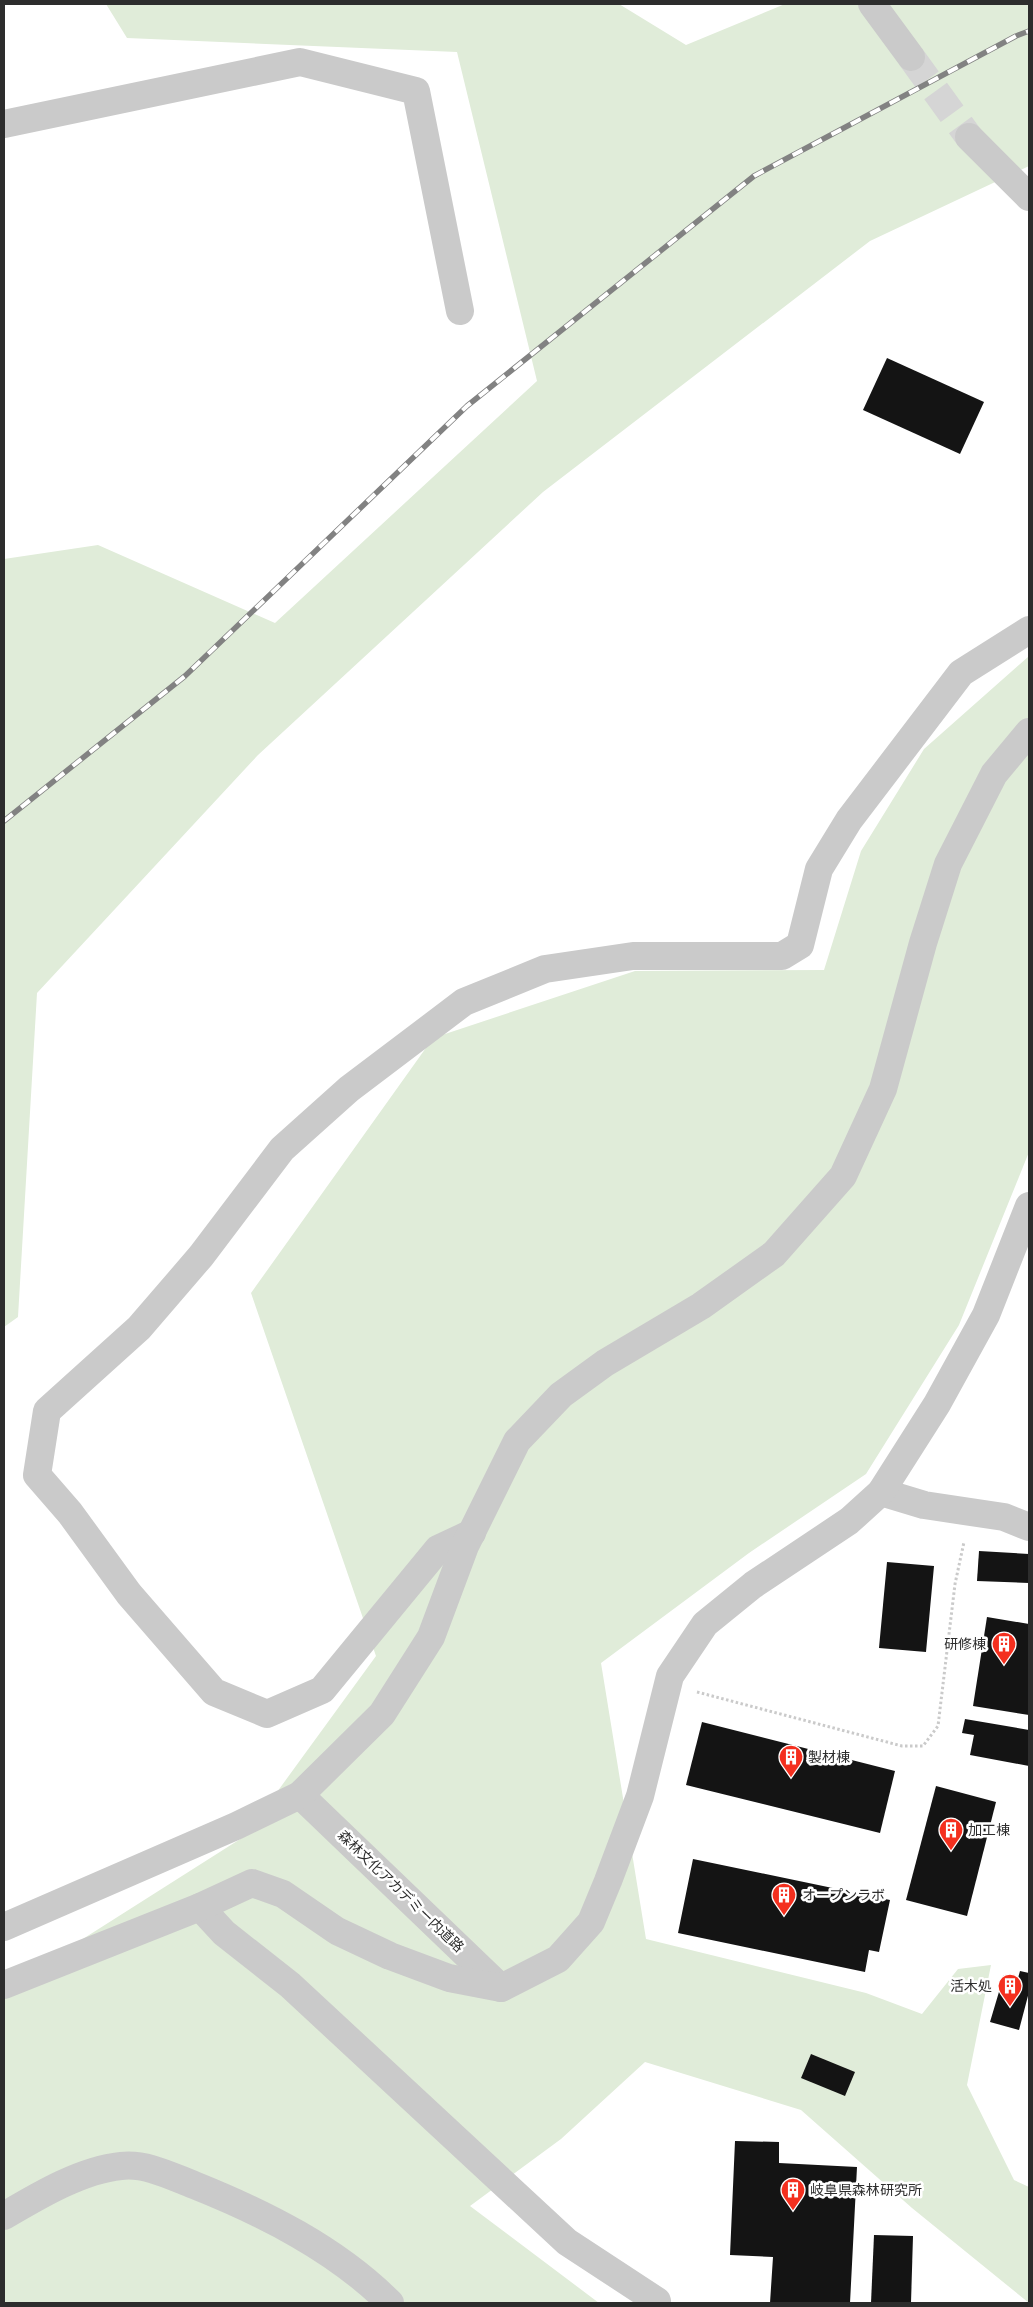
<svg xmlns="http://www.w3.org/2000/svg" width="1033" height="2307" font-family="Mulish,'Noto Sans JP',sans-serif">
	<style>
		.green { fill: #e0ecd9 }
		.building { fill: #141414 }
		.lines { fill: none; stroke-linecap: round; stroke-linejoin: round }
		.minor-tunnel { stroke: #d5d5d5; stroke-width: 28; stroke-dasharray: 28 14; stroke-linecap: butt }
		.path { stroke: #cacaca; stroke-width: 3; stroke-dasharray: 2.5 2.5; stroke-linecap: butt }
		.minor { stroke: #cacaca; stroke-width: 28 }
		.rail-casing { stroke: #828282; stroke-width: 5.5 }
		.rail { stroke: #fff; stroke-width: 4; stroke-dasharray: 11; stroke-linecap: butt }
		.labels { text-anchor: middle; stroke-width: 5; stroke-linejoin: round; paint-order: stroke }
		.poi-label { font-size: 14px; fill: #2d2d2d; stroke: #fff; text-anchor: start }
		.street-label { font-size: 14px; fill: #2d2d2d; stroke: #fff }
	</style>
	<rect width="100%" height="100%" fill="#fff"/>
	<!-- green -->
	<g class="green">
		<path d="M106 4H619L686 45 785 4H1029V166L870 241 543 492 258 755 37 993 18 1317 4 1327V559L98 545 275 623 537 381 457 52 127 38Z"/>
		<path d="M1028 657 1029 1152 959 1325 866 1474 749 1553 601 1663 646 1939 866 1993 922 2014 958 1969 991 1965 967 2085 1014 2180 1029 2187V2303L912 2208 801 2110 645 2062 561 2139 470 2206 599 2303H4V1989L245 1836 376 1656 251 1293 433 1038 635 971 824 970 861 851 924 749Z"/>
	</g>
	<!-- building -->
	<g class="building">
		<path d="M887 358 984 402 960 454 863 410Z"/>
		<path d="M979 1551 1029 1554V1583L977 1581Z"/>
		<path d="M887 1562 934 1566 926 1652 879 1648Z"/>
		<path d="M987 1617 1029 1624V1715L973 1706Z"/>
		<path d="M965 1719 1029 1730V1766L970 1755 974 1735 962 1733Z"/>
		<path d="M702 1722 895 1771 880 1833 686 1785Z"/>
		<path d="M936 1786 996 1802 967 1916 906 1900Z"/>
		<path d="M693 1859 890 1900 879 1952 869 1950 865 1972 678 1933Z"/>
		<path d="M1020 1971 1029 1973V1992L1019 2030 990 2022 1004 1975 1018 1978Z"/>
		<path d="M811 2054 855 2072 845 2096 801 2078Z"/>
		<path d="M735 2141 779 2142V2163L857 2167 850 2303H770L773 2257 730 2255Z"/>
		<path d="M874 2235 913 2236 911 2303H871Z"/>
	</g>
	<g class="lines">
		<!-- minor-tunnel -->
		<path class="minor-tunnel" d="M911 57 969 137"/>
		<!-- path -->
		<path class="path" d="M697 1692 902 1746H923L938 1726 955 1584 964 1542"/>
		<!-- minor -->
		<g class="minor">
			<path d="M872 4 911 57"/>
			<path d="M4 124 300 62 416 91 460 311"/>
			<path d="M969 137 1029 197"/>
			<path d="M881 1492 924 1505 1004 1517 1029 1527"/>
			<path d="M472 1533 438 1549 322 1690 267 1714 214 1692 129 1594 70 1513 37 1475 47 1411 139 1328 201 1256 282 1149 349 1089 464 1002 545 969 633 956H782L800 945 819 869 849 820 961 673 1029 630"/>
			<path d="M300 1795 501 1988"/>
			<path d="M200 1907 224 1933 290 1985 567 2242 657 2301"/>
			<path d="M4 1927 236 1826 300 1795 382 1714 431 1637 465 1546 517 1441 561 1395 605 1363 701 1306 774 1254 843 1176 883 1089 923 943 948 864 994 774 1029 732"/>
			<path d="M4 1985 200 1907 252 1883 283 1894 337 1931 390 1956 449 1978 501 1988 558 1959 591 1922 608 1881 640 1796 670 1676 705 1624 753 1585 849 1521 881 1492 937 1404 986 1315 1029 1206"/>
			<path d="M4 2216C38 2196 81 2170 121 2166 146 2163 171 2176 194 2185 264 2213 336 2249 390 2303"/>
		</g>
		<defs>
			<path id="rail" d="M4 821 185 676 467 406 754 176 1016 36 1029 31"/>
		</defs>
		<!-- rail casing -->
		<use href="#rail" class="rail-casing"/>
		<!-- rail -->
		<use href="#rail" class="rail"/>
	</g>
	<!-- icons -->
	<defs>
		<symbol id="building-pin" viewBox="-11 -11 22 30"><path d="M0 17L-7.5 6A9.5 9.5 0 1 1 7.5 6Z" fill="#f42f1e" stroke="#fff"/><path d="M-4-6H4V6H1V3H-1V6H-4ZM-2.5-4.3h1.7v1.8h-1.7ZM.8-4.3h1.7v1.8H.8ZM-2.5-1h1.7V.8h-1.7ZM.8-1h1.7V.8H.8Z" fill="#fff"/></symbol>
	</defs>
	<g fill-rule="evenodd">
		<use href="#building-pin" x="990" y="1630" width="28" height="38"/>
		<use href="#building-pin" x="777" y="1743" width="28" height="38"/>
		<use href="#building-pin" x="937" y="1816" width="28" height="38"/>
		<use href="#building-pin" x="770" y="1881" width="28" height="38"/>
		<use href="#building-pin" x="996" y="1972" width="28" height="38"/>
		<use href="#building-pin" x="779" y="2176" width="28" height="38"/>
	</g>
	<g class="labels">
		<!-- poi labels -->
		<g class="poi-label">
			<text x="986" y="1649" text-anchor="end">研修棟</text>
			<text x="808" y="1762">製材棟</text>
			<text x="968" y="1835">加工棟</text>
			<text x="802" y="1900">オープンラボ</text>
			<text x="992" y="1991" text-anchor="end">活木処</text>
			<text x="810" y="2195">岐阜県森林研究所</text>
		</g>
		<!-- street labels -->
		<g class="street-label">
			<text transform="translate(401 1891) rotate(44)" y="5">森林文化アカデミー内道路</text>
		</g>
	</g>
	<!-- border -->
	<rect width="1033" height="2307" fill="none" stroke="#2d2d2d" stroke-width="10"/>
</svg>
